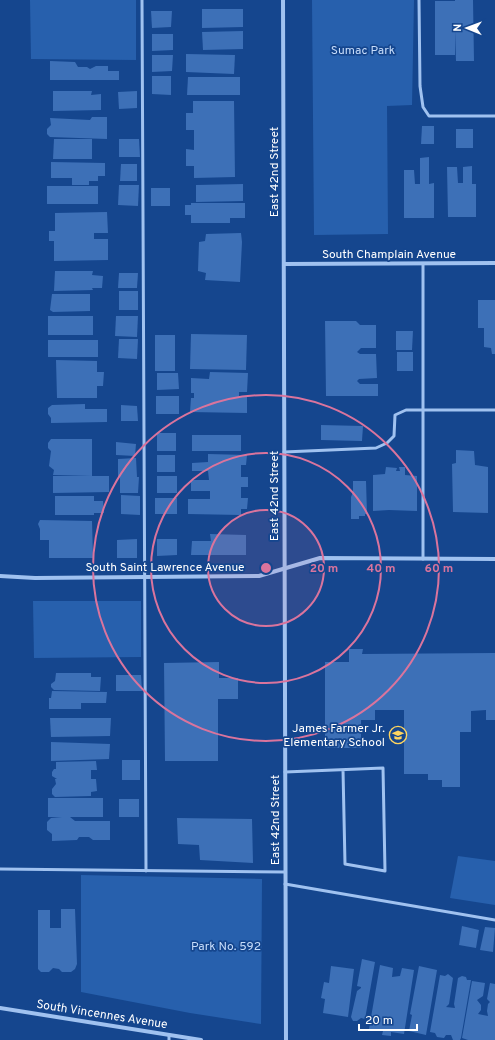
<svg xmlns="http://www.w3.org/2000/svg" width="495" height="1040" font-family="Overpass,sans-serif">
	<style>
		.green { fill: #2760ad }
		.building { fill: #3d70b7 }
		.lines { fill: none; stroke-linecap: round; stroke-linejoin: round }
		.lane { stroke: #a0c2f0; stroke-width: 3 }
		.street { stroke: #a0c2f0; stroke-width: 4 }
		.ring { fill: none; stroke: #da749d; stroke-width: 2 }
		.labels { text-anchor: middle; stroke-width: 3.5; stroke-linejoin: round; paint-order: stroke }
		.park-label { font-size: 12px; fill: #c7ddfb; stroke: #15468e }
		.street-label { font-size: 12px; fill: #fff; stroke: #15468e }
		.poi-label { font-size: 12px; fill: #fff; stroke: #15468e; text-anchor: end }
		.centre { fill: #da749d; stroke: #15468e; stroke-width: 2 }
		.ring-label { font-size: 12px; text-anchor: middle; font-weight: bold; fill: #da749d; stroke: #15468e; stroke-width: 3.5; stroke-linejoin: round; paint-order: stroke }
	</style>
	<rect width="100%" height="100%" fill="#15468e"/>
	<!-- green -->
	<g class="green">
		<path d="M30 0H136V60L31 59Z"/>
		<path d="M312 0H414L412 105 387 106 388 234 314 235Z"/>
		<path d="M33 601H141V657L34 658Z"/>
		<path d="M458 856 495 861V905L450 898Z"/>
		<path d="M81 875 262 879 261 1024 190 1013 81 992Z"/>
	</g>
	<!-- building -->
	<g class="building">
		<path d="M455 0H473L474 61H456L455 30V55H435V1H455Z"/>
		<path d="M202 9H243V27L202 28Z"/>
		<path d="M151 11H172L171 27 152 28Z"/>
		<path d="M243 31V49L203 50 202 32Z"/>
		<path d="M152 34H173V50L152 51Z"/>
		<path d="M186 54 235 55 234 74 186 72Z"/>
		<path d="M152 55H173L172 71 152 72Z"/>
		<path d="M50 61 75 62 78 67H87L90 69 96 66H108V71H119V80H50Z"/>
		<path d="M152 76H171V95L152 94Z"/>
		<path d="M188 77H240V95H187Z"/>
		<path d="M53 91H92L91 95 101 94V110L53 111Z"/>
		<path d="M137 91V108L119 109 118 92Z"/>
		<path d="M193 101H234L235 177 194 178V166H186V149L194 150V130H186V113H193Z"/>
		<path d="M92 117H107V139L50 137 47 134V129L51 125 50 118 90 120Z"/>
		<path d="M422 126H434V144H421Z"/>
		<rect x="456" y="129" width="17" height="19"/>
		<path d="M54 139H92V159H53Z"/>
		<path d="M119 139H139L140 157H119Z"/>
		<path d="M429 157V184L434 183V218H404V170H414L415 184H420V158Z"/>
		<path d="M51 162 105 163V176H98V181H89V185H72V178H51Z"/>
		<path d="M121 164H137V181H120Z"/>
		<path d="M472 166V184H476V217H448L447 167H457L458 183H463V167Z"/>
		<path d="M243 184V201L196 202V185Z"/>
		<path d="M119 185H139L138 206 118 205Z"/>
		<rect x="47" y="186" width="51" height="18"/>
		<rect x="151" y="188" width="19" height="18"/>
		<path d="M191 203H245V218H230V223H191V215H185V205H191Z"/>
		<path d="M107 212 108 233H94V239H108V260L54 261V241H49V231H55V213Z"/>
		<path d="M241 233 242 242 240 282 205 280 206 273 198 271 199 242 205 241 206 234Z"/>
		<path d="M55 271H93L92 275 103 276 102 288H92L93 290 54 291Z"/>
		<path d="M119 273H138L137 288H118Z"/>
		<rect x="119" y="291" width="19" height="19"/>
		<path d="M52 294H90V311L53 312 50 310Z"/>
		<path d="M478 300H495V354H492L491 348 484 347V328H478Z"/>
		<rect x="48" y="316" width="45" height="19"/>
		<path d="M116 316H138L137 337 115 336Z"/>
		<path d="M325 321H356L360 325H376V348H361L357 352 360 354H376L377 378 359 379 357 381 360 384H378V396H326Z"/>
		<path d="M396 331H413L412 350H396Z"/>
		<path d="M191 334 247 335 246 370 190 369Z"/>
		<rect x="155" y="335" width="20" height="36"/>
		<path d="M119 339H138L137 359 118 358Z"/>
		<rect x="48" y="340" width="50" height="17"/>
		<rect x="397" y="352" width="16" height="19"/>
		<path d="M56 360 97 361V372H104L103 386H97V398H57Z"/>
		<path d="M210 372 248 373 247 392H239V396H247V413L190 412 191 398H194V393H191V378L209 379Z"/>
		<path d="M157 373H178L179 389 157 390Z"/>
		<rect x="156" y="396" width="23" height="18"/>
		<path d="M85 404V409H107V422L51 423V418L48 414V408L52 405Z"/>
		<path d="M121 405 137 406 138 421H121Z"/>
		<path d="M321 425 363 426 362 441 321 440Z"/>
		<rect x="157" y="433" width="19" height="18"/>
		<rect x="192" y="435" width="49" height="16"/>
		<path d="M51 439H92V476L53 475 54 470 49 466 51 451 48 448V443Z"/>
		<path d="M116 442 136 444 135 456 116 455Z"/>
		<path d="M456 450 474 451 475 465 488 467V513L453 512 452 464 456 463Z"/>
		<path d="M208 454 247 455 246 465H241V477H248V487H241V498H248L247 509H241V515L188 514V499H210V491H191V480H209L208 471H192V463L208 462Z"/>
		<rect x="157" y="455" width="18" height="17"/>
		<path d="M136 458 137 477H139L138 493H120V477H118V459Z"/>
		<path d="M386 467 397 468 396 471H400L399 467H405V475L417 476V511L389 510 373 511V475L385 474Z"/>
		<path d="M53 476H109V492L53 493Z"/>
		<rect x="157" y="476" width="20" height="17"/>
		<path d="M353 481H366L367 514H365V516H359V519H351V497L353 492Z"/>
		<path d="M121 495 140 496V515L121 514Z"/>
		<path d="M55 496H94V501H103L104 513H94V515H55Z"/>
		<rect x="155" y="498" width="22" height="16"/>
		<path d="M40 520 92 521 93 558H49V540H40V529L38 524Z"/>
		<path d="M210 534 246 535V555H191L192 541H211Z"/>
		<path d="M137 539V558H117V540Z"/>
		<path d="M157 539H177V555L157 556Z"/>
		<path d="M349 649H363L362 654 495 653V720H486V710L471 711V732H460V787H442V780H428V774H404V710H375V720H361V748H325V662H349Z"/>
		<path d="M219 662V678H238V699H218V761H165L164 663Z"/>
		<path d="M56 673H91V677H101L100 691 54 690 51 687V684L55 681Z"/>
		<path d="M116 675H141L142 691H116Z"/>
		<path d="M52 691 107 692 106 703H81V709H49V698H51Z"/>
		<path d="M50 718H111L110 736 51 737Z"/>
		<path d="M51 742 110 744 109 759 51 761Z"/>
		<rect x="122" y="760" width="18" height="20"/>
		<path d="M96 761 97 770H91V779H96L97 791 91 792V796L55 797 52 794V789L56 784 55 779H78H57L52 776V772L54 769H56V762Z"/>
		<path d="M48 798H103V817H70L75 821H110V840H93L89 837H79L77 840 52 841V834L47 830V822L51 818 62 817H48Z"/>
		<rect x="119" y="799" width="20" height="18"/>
		<path d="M177 818 252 819 253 863 200 860 199 845 178 844Z"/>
		<path d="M61 909H75L77 964 75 969 71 972H62L59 969 53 968 49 972H41L38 969V910H50V928H61Z"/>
		<path d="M462 926 479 930 476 948 459 945Z"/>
		<path d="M485 927 495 928 493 952 480 950Z"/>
		<path d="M362 959 375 962 365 1019 361 1018 357 1021H353L351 1017 357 991 361 988V987L357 986Z"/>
		<path d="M380 965 393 968 392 977 400 976 402 968 414 970 404 1034 391 1032V1036L382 1035 383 1031 369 1029Z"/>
		<path d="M331 966 354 969 348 1017 323 1013 325 999 321 998 324 982 329 983Z"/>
		<path d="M419 966 437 970 426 1035 409 1031 412 1015 410 1014Z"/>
		<path d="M448 974 453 978 449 1004 446 1007 455 1008 454 1004 458 978 462 976 466 977 467 980H471L461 1038 460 1040H453L451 1035H446L444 1038 437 1037 435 1033 430 1032 440 975 445 976Z"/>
		<path d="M472 981 485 983 483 996 477 1000 481 1005V1010L478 1014 488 1016 487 1011 488 1004 490 1002 487 999 490 983 495 984V1040H468L462 1038Z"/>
	</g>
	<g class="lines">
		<!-- lane -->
		<g class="lane">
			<path d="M142 0 146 871"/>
			<path d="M419 0 420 86 423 107 429 116H495"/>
			<path d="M423 264V559"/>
			<path d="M284 452 376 448 387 443 394 436 395 415 406 410H495"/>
			<path d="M285 772 383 768 385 871 345 864 343 770"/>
			<path d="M0 869 285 872"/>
			<path d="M285 884 495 920"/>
			<path d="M169 1035V1040"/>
		</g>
		<!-- street -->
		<g class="street">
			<path d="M283 0 286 1040"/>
			<path d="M284 264 495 263"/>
			<path d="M0 576 35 578 259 576 320 558 495 559"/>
			<path d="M0 1008 201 1040"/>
		</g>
	</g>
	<!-- distance rings -->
	<circle cx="266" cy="568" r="58" fill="#da749d" fill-opacity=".12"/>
	<g class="ring">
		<circle cx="266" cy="568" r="58"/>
		<circle cx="266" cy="568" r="115"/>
		<circle cx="266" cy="568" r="173"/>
	</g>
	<!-- icons -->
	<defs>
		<symbol id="school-ring" viewBox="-11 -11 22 22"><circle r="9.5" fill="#15468e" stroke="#ffd55f" stroke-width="1.5"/><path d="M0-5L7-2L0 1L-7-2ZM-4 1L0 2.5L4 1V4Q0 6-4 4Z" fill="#ffd55f"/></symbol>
	</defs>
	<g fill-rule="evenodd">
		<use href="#school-ring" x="388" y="725" width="20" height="20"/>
	</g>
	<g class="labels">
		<!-- park labels -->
		<g class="park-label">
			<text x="363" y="54">Sumac Park</text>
			<text x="226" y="950">Park No. 592</text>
		</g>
		<!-- street labels -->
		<g class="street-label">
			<text transform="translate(274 172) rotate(-90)" y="4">East 42nd Street</text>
			<text x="389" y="258">South Champlain Avenue</text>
			<text transform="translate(274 496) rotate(-90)" y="4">East 42nd Street</text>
			<text x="165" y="571">South Saint Lawrence Avenue</text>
			<text transform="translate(275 820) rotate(-90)" y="4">East 42nd Street</text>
			<text transform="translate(102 1014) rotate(9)" y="4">South Vincennes Avenue</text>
		</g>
		<!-- poi labels -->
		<g class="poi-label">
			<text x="385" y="732">James Farmer Jr.<tspan x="385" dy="14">Elementary School</tspan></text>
		</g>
	</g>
	<circle cx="266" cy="568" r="6" class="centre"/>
	<g class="ring-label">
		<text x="324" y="572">20 m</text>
		<text x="381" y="572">40 m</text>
		<text x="439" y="572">60 m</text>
	</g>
	<!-- north arrow -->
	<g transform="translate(467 28) rotate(271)" stroke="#15468e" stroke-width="3" paint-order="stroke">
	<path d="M0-3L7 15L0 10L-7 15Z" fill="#ffffff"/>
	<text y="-6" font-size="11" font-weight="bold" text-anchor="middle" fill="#ffffff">N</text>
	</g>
	<!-- scale -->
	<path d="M359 1024v6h58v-6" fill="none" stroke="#ffffff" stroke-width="2"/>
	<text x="365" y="1024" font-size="12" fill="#ffffff" stroke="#15468e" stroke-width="3" paint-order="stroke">20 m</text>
</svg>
